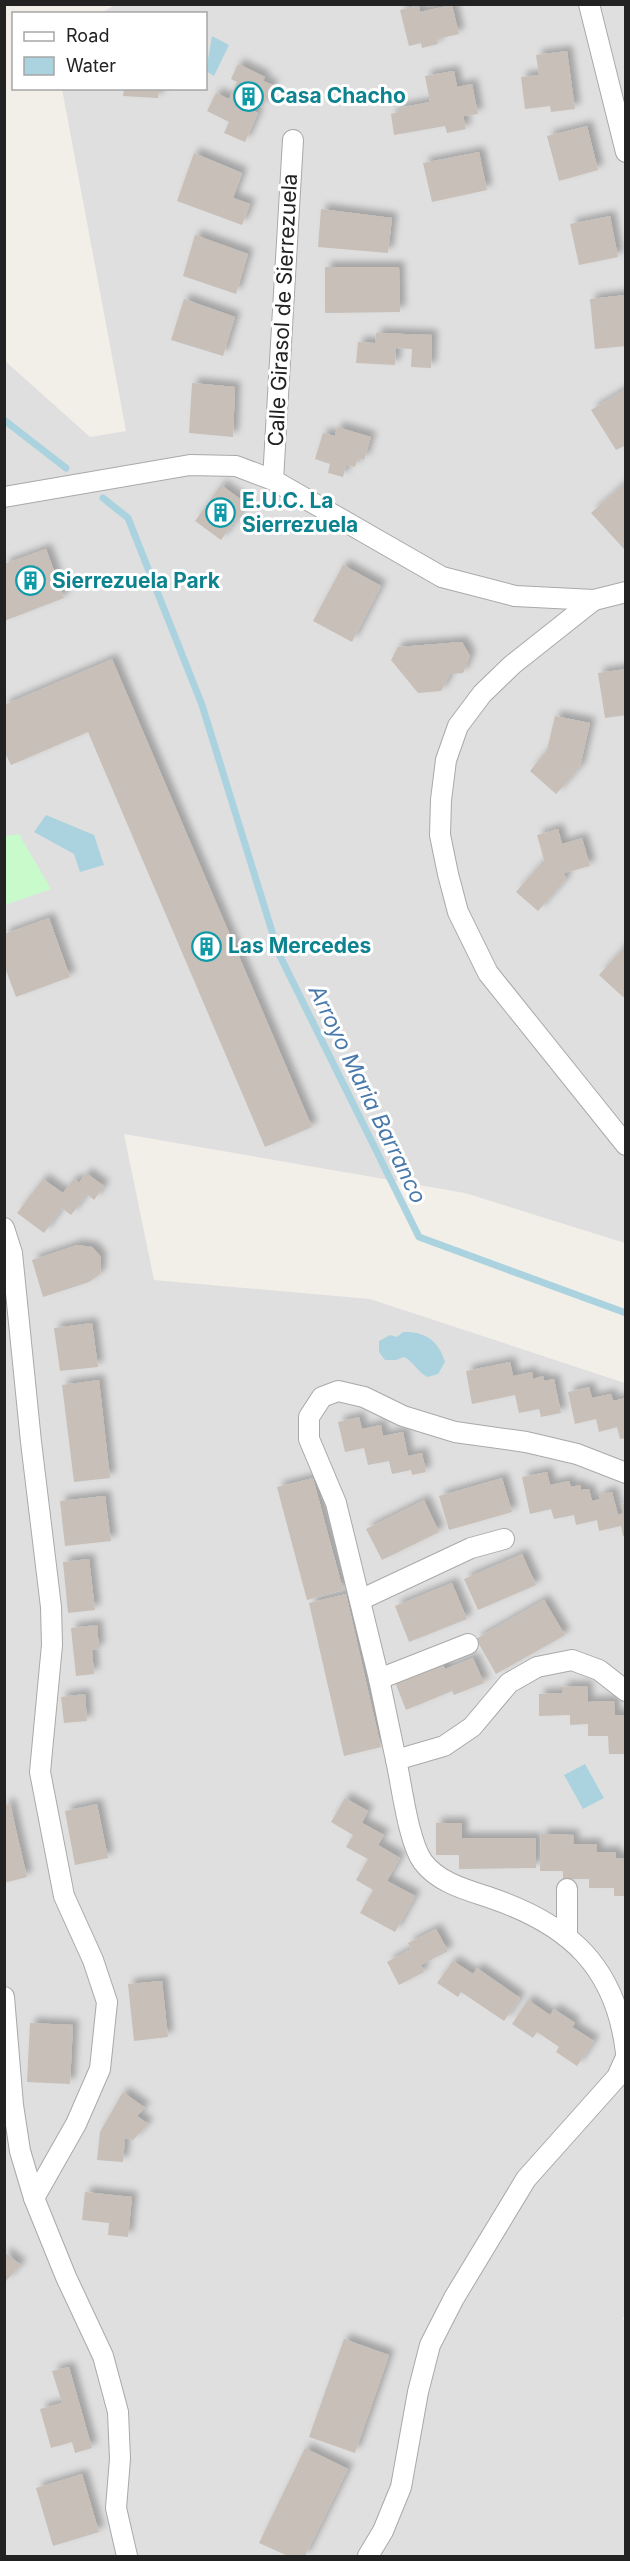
<svg xmlns="http://www.w3.org/2000/svg" width="630" height="2561" font-family="Inter,sans-serif">
	<style>
		.residential { fill: #e0dfdf }
		.park { fill: #c8facc }
		.water { fill: #aad3df }
		.lines { fill: none; stroke-linecap: round; stroke-linejoin: round }
		.stream { stroke: #aad3df; stroke-width: 7 }
		.building { fill: #c7bfb8; filter: url(#shadow) }
		.street-casing { stroke: #a9a9a9; stroke-width: 22 }
		.street { stroke: #fff; stroke-width: 20 }
		.labels { text-anchor: middle; stroke-width: 6; stroke-linejoin: round; paint-order: stroke }
		.culture-label { font-size: 21px; font-weight: bold; fill: #0d838f; stroke: #fff; text-anchor: start }
		.street-label { font-size: 21px; fill: #222; stroke: #fff }
		.water-label { font-size: 22px; font-style: italic; fill: #4a7aab; stroke: #fff }
	</style>
	<defs>
		<filter id="shadow"><feDropShadow dx="5.5" dy="-5.5" stdDeviation="3" flood-color="#0004"/></filter>
	</defs>
	<rect width="100%" height="100%" fill="#f2efe9"/>
	<!-- residential -->
	<path class="residential" d="M115 5H625V1243L465 1193 124 1134 154 1280 370 1299 625 1383 626 2314 622 2319 626 2320 625 2556H5L4 360 90 437 126 431 62 89 206 88V14L101 13Z"/>
	<!-- park -->
	<path class="park" d="M19 834 51 889 5 905V836Z"/>
	<!-- water -->
	<g class="water">
		<path d="M212 36 229 45 214 76 206 71Z"/>
		<path d="M46 815 94 835 104 865 80 872 74 854 34 832Z"/>
		<path d="M403 1332C425 1331 439 1341 445 1362L438 1374 428 1377C417 1372 414 1362 404 1357L396 1360H385L379 1352V1341L390 1335 397 1337Z"/>
		<path d="M585 1764 604 1798 583 1809 564 1775Z"/>
	</g>
	<g class="lines">
		<!-- stream -->
		<g class="stream">
			<path d="M4 420 66 468"/>
			<path d="M103 498 128 518 202 705 279 954 419 1237 626 1313"/>
		</g>
	</g>
	<!-- building -->
	<g class="building">
		<path d="M419 5 420 12 452 5 459 34 437 39 438 44 422 48 421 43 409 46 400 10Z"/>
		<path d="M567 51 575 109 551 112 550 106 525 109 521 77 539 75 536 55Z"/>
		<path d="M238 64 265 77 263 81 273 85 263 107 257 104 254 111 258 113 245 142 224 133 229 122 207 111 216 93 229 99 237 82 231 79Z"/>
		<path d="M454 71 457 87 472 84 478 114 463 116 466 129 447 133 445 126 394 135 391 114 399 112 398 108 430 102 425 76Z"/>
		<path d="M124 88H159L158 98 123 96Z"/>
		<path d="M587 126 598 170 559 181 547 136Z"/>
		<path d="M479 152 487 190 432 202 423 163Z"/>
		<path d="M194 153 242 173 233 198 250 204 242 225 177 201Z"/>
		<path d="M321 209 392 218 388 253 318 247Z"/>
		<path d="M610 216 618 257 579 265 570 224Z"/>
		<path d="M195 235 248 254 236 294 183 276Z"/>
		<path d="M325 267H399L400 312 325 313Z"/>
		<path d="M626 295V346L595 349 590 299Z"/>
		<path d="M184 299 235 317 223 356 171 340Z"/>
		<path d="M376 333 432 335 431 368 411 367 412 349 396 348 395 365 356 363 358 342 375 343Z"/>
		<path d="M192 383 235 387 233 437 189 433Z"/>
		<path d="M626 389V445L616 450 591 410Z"/>
		<path d="M337 427 371 437 364 460 358 458 355 467 346 465 343 477 328 473 330 464 315 459 323 433 335 436Z"/>
		<path d="M626 482V547L624 549 591 513Z"/>
		<path d="M221 485 247 504 221 540 195 521Z"/>
		<path d="M46 549 64 598 4 621V564Z"/>
		<path d="M343 565 381 586 352 642 313 621Z"/>
		<path d="M462 642 470 656 463 673 450 674 441 691 418 693 391 660 398 647Z"/>
		<path d="M112 659 312 1127 265 1147 88 732 11 765 4 751V705Z"/>
		<path d="M626 669V715L605 718 598 673Z"/>
		<path d="M555 716 590 723 580 767 556 794 530 771 547 750Z"/>
		<path d="M558 829 562 844 582 838 590 866 564 873 566 879 538 911 516 892 544 860 537 835Z"/>
		<path d="M49 918 70 977 16 997 4 965V934Z"/>
		<path d="M626 945V995L623 997 599 975Z"/>
		<path d="M86 1173 104 1186 94 1200 87 1194 71 1215 62 1208 44 1233 17 1213 43 1179 63 1193 74 1179 79 1183Z"/>
		<path d="M77 1245 92 1247 101 1257 100 1274 89 1282 43 1297 32 1260Z"/>
		<path d="M92 1323 98 1367 60 1371 54 1328Z"/>
		<path d="M510 1362 513 1376 532 1372 533 1379 543 1376 544 1381 554 1379 561 1413 541 1417 539 1409 519 1413 515 1395 472 1404 466 1371Z"/>
		<path d="M99 1380 110 1478 74 1482 62 1385Z"/>
		<path d="M589 1387 592 1398 611 1394 613 1401 626 1398V1438L620 1439 617 1427 599 1432 596 1419 575 1424 568 1392Z"/>
		<path d="M359 1417 362 1429 381 1425 383 1436 403 1432 408 1456 422 1453 426 1472 412 1475 411 1470 392 1474 389 1461 368 1465 364 1448 345 1452 338 1422Z"/>
		<path d="M547 1472 550 1485 569 1481 571 1487 580 1485 581 1490 589 1489 592 1501 600 1499 599 1495 612 1492 618 1515 623 1513 621 1504 626 1503V1536H623L621 1526 599 1531 597 1520 576 1525 574 1515 554 1519 551 1509 530 1514 522 1477Z"/>
		<path d="M313 1478 343 1590 307 1600 277 1487Z"/>
		<path d="M502 1478 512 1512 449 1530 439 1496Z"/>
		<path d="M105 1496 111 1541 65 1546 60 1501Z"/>
		<path d="M424 1500 439 1532 382 1560 366 1529Z"/>
		<path d="M522 1554 536 1585 478 1610 464 1579Z"/>
		<path d="M89 1559 95 1610 68 1613 63 1562Z"/>
		<path d="M452 1583 467 1619 409 1642 395 1606Z"/>
		<path d="M346 1594 381 1747 344 1756 309 1603Z"/>
		<path d="M544 1600 565 1635 496 1674 476 1639Z"/>
		<path d="M97 1625 99 1649 92 1650 94 1674 76 1676 71 1628Z"/>
		<path d="M473 1658 484 1683 454 1695 452 1691 406 1710 395 1682 442 1663 445 1669Z"/>
		<path d="M587 1686 588 1702 614 1701 615 1715H626V1754H609L608 1736H588V1724L570 1725V1715L539 1716V1694L562 1693V1687Z"/>
		<path d="M85 1694 87 1721 64 1723 61 1697Z"/>
		<path d="M345 1798 368 1811 362 1823 384 1835 378 1845 400 1858 387 1881 415 1896 395 1932 360 1913 373 1890 356 1880 368 1859 346 1847 353 1835 331 1822Z"/>
		<path d="M10 1804 27 1877 4 1883V1805Z"/>
		<path d="M97 1804 108 1858 75 1865 65 1811Z"/>
		<path d="M436 1823H462V1838H536V1868L459 1869V1855H436Z"/>
		<path d="M541 1834 574 1835 573 1844H597L596 1852H616V1858H626V1896H614V1888H589V1879H563V1871H540Z"/>
		<path d="M436 1929 448 1951 421 1965 424 1972 399 1985 387 1962 411 1949 408 1943Z"/>
		<path d="M453 1961 473 1974 477 1968 520 1998 504 2021 461 1992 458 1997 437 1983Z"/>
		<path d="M162 1981 168 2037 134 2041 128 1984Z"/>
		<path d="M528 2000 550 2015 554 2009 575 2023 572 2027 594 2041 577 2066 556 2052 559 2047 537 2032 533 2038 512 2024Z"/>
		<path d="M30 2023 73 2025 70 2084 27 2082Z"/>
		<path d="M123 2092 145 2108 137 2116 148 2124 133 2140 125 2138 123 2162 97 2160 100 2132Z"/>
		<path d="M85 2192 132 2197 128 2237 108 2235 109 2223 82 2220Z"/>
		<path d="M4 2252 21 2265 4 2283Z"/>
		<path d="M344 2339 389 2355 355 2453 309 2437Z"/>
		<path d="M69 2367 92 2448 75 2453 72 2442 51 2448 40 2409 62 2403 52 2371Z"/>
		<path d="M305 2448 348 2469 305 2556H288L259 2543Z"/>
		<path d="M82 2474 99 2532 53 2546 36 2488Z"/>
	</g>
	<g class="lines">
		<defs>
			<g id="street">
				<path d="M589 4 626 152"/>
				<path d="M273 480 293 140"/>
				<path d="M4 497 190 465 236 466 273 480 442 577 515 596 594 600 626 592"/>
				<path d="M594 600 512 665 482 694 458 726 446 760 441 800 440 835 448 874 458 912 488 973 626 1145"/>
				<path d="M4 1228 12 1253 31 1442 51 1607 52 1645 40 1772 64 1896 93 1960 107 2002 100 2069 76 2124 34 2198 66 2277 103 2356 118 2412 120 2459 116 2508 127 2556"/>
				<path d="M360 1600 471 1548 504 1539"/>
				<path d="M379 1679 468 1644"/>
				<path d="M626 1691 599 1670 572 1660 537 1667 509 1683 472 1727 444 1746 396 1760C402 1786 408 1841 423 1862 439 1883 467 1890 491 1898 570 1925 616 1967 626 2053"/>
				<path d="M396 1760 379 1679 336 1503 309 1439V1417L322 1397 338 1391 364 1397 403 1416 455 1432 526 1442 577 1454 626 1473"/>
				<path d="M567 1936V1889"/>
				<path d="M4 1997 13 2105 20 2151 34 2198"/>
				<path d="M368 2556 383 2531 401 2487 418 2392 430 2345 454 2298 526 2179 617 2077 626 2057"/>
			</g>
		</defs>
		<!-- street casing -->
		<use href="#street" class="street-casing"/>
		<!-- street -->
		<use href="#street" class="street"/>
	</g>
	<!-- icons -->
	<defs>
		<symbol id="building-ring" viewBox="-11 -11 22 22"><circle r="9.5" fill="#fff" stroke="#0f9aa8" stroke-width="1.5"/><path d="M-4-6H4V6H1V3H-1V6H-4ZM-2.5-4.3h1.7v1.8h-1.7ZM.8-4.3h1.7v1.8H.8ZM-2.5-1h1.7V.8h-1.7ZM.8-1h1.7V.8H.8Z" fill="#0f9aa8"/></symbol>
	</defs>
	<g fill-rule="evenodd">
		<use href="#building-ring" x="232" y="80" width="33" height="33"/>
		<use href="#building-ring" x="204" y="496" width="33" height="33"/>
		<use href="#building-ring" x="14" y="564" width="33" height="33"/>
		<use href="#building-ring" x="190" y="930" width="33" height="33"/>
	</g>
	<g class="labels">
		<!-- culture labels -->
		<g class="culture-label">
			<text x="270" y="103">Casa Chacho</text>
			<text x="242" y="508">E.U.C. La<tspan x="242" dy="24">Sierrezuela</tspan></text>
			<text x="52" y="588">Sierrezuela Park</text>
			<text x="228" y="953">Las Mercedes</text>
		</g>
		<!-- street labels -->
		<g class="street-label">
			<text transform="translate(283 310) rotate(-87)" y="7">Calle Girasol de Sierrezuela</text>
		</g>
		<!-- water labels -->
		<g class="water-label">
			<text transform="translate(368 1094) rotate(64)" y="8">Arroyo Maria Barranco</text>
		</g>
	</g>
	<!-- border -->
	<rect width="630" height="2561" fill="none" stroke="#222222" stroke-width="12"/>
	<!-- legend -->
	<rect x="12" y="12" width="195" height="78" fill="#ffffff" stroke="#a7a7a7" stroke-width="1.5"/>
	<rect x="24" y="32" width="30" height="9" fill="#ffffff" stroke="#a7a7a7" stroke-width="1.5"/>
	<text x="66" y="42" font-size="18" fill="#222222">Road</text>
	<rect x="24" y="57" width="30" height="18" fill="#aad3df" stroke="#a7a7a7" stroke-width="1.5"/>
	<text x="66" y="72" font-size="18" fill="#222222">Water</text>
</svg>
